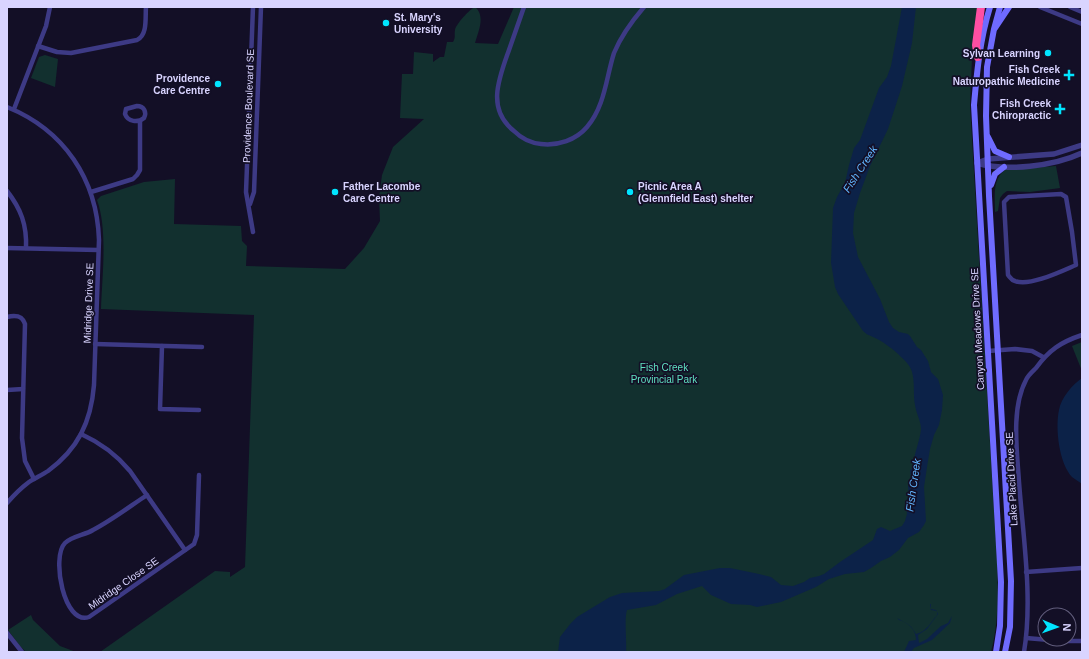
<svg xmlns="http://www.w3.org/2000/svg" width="1089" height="659" font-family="Arial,sans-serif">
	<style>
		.green { fill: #12302f }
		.water { fill: #0c2248 }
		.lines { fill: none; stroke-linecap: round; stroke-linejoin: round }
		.minor { stroke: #3d3a85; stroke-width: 4.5 }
		.tertiary { stroke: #3d3a85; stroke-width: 5.5 }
		.secondary { stroke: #6f6bff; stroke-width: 6 }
		.motorway { stroke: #ff4fa3; stroke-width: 8 }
		.poi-dot { fill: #00e5ff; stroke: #130f26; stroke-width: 1.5 }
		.labels { text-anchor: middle; stroke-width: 3.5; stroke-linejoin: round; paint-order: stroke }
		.poi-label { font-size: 10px; font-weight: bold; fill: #d9d4ff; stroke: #130f26; text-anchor: end }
		.street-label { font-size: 10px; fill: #d9d4ff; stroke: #130f26 }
		.park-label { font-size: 10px; fill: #5fe0c0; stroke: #130f26 }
		.water-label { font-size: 11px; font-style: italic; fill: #62b6ff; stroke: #130f26 }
	</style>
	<rect width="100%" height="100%" fill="#130f26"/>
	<!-- green -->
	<g class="green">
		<path d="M475 7C486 16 478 32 475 43L498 44 514 7H978L972 58 970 105 997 562C998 592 999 622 991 652H100L215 571 230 572V577L245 567 254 315 101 309C102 277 108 230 97 200L101 196 144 182 175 179 174 224 241 226 242 241 247 246 246 266 345 269 364 248 380 221 379 198 382 175 393 147 424 119 400 118 402 74H413L414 52 433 54V62L440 57H444L447 42H453C456 37 454 35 455 30 456 24 470 9 475 7Z"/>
		<path d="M45 55 58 59 55 87 31 78 39 57Z"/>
		<path d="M1056 166 1060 188 1030 192 1007 191 1003 194 1000 198 998 211 995 212C995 198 992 179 1005 170Z"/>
		<path d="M1082 342V371L1072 346Z"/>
		<path d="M31 615 33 620 60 646 76 652H26L20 646 8 630Z"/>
	</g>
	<!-- water -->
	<g class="water">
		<path d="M902 7H916L912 43 902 86 888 129 870 166 860 193 854 213 853 233 858 257 880 299 889 322 893 328 899 332 908 334 910 336 917 347 921 350 928 361 931 372 938 379 943 395 942 410 939 425 934 435 930 449 927 467 924 487 926 521 924 525 919 532 908 538 899 550 890 557 881 561 871 568 864 572 845 574 829 579 816 587 781 602 757 607 750 605 731 604 711 595 702 586 677 594 656 605 627 610C624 619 627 641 626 652H558L560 637 571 623 577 617 610 597 622 593 659 591 665 589 684 575 720 568H730L759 574 771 577 781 585 793 586 804 582 810 578 819 576 824 574 840 562 873 540 877 529 881 527 890 531 902 526 905 521 907 514 906 504 909 497 908 486 911 477 910 471 913 466C914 453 920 441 921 429 921 421 916 413 915 405 913 395 915 382 912 372 911 367 905 360 901 357 896 351 881 340 873 337 869 335 867 335 863 331L838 294 835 287 831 263 833 208 837 197 845 183 849 165 854 148 860 140 879 88 887 77 891 66Z"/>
		<path d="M1082 378V484C1079 482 1075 479 1072 477 1059 463 1055 428 1059 410 1061 398 1072 385 1082 378Z"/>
		<path d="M930 604H931V609L936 610 938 614 927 629 918 635 919 643 927 639 941 626 948 623 952 616 950 623 932 640 914 648 911 652H904L909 641 916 640C916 630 909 623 899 620L897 618C907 624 910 623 916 634 927 631 930 623 937 615V611L931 610Z"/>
	</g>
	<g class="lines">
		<!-- minor -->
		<g class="minor">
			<path d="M253 7 246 192 253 232"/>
			<path d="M524 7C519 21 514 36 509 50 499 78 486 109 514 131 521 138 531 143 541 144 558 146 576 140 587 127 605 106 606 78 614 53 621 36 632 21 644 7"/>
			<path d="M1040 7 1082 24"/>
			<path d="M1070 7 1082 12"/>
			<path d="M38 46 57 52 71 53 137 40C148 35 145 17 146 7"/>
			<path d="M137 106C144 106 147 112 144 118 138 123 128 122 125 114L126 109Z"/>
			<path d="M7 107C64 130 97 179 99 240L94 385C91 422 78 449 48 471 42 475 35 478 29 482 21 488 14 495 7 503"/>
			<path d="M14 109 46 26 50 7"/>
			<path d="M7 191C21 209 27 225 26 248"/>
			<path d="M91 192 133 179 137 175 140 170V121"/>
			<path d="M1061 194 1066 197 1072 232 1076 265C1062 271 1029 287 1015 281 1011 280 1010 277 1008 275L1004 202 1009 197Z"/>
			<path d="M250 204 254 192 261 7"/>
			<path d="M7 248 98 250"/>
			<path d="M7 317C15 315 22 315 25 324L22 438 25 461 34 479"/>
			<path d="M95 344 202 347"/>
			<path d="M162 346 160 409 199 410"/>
			<path d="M988 351 1015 349 1032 351 1043 357"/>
			<path d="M7 390 23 389"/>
			<path d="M81 434C101 443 116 454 130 471L185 550"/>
			<path d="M147 495C129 507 112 520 93 530 85 535 72 536 65 543 51 557 64 626 89 617L194 544 197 535 199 475"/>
			<path d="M1026 572 1082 568"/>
			<path d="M7 633 22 652"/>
			<path d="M1026 638 1061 641H1082"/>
			<path d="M1024 652C1033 599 1023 536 1019 482 1017 451 1011 408 1026 380 1028 375 1033 371 1036 368 1049 350 1061 342 1082 335"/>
		</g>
		<!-- tertiary -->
		<g class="tertiary">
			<path d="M977 163 988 159 1054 154 1082 145"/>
			<path d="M977 163C1006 172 1054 166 1082 153"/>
		</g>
		<!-- secondary -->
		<g class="secondary">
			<path d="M990 7C980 39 977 71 974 105L1001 582 1000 626 996 652"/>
			<path d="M1000 7 994 29 987 67 986 116 989 196 1011 581 1010 627 1005 652"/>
			<path d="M995 28 1009 7"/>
			<path d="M988 137 995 151 1009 157"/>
			<path d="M991 185 995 174 1004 167"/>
		</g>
		<!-- motorway -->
		<path class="motorway" d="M978 57 976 45 981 7"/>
	</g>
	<!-- markers -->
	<g class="poi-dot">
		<circle cx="386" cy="23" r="4"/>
		<circle cx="1048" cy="53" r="4"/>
		<path d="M1067 69h4v4h4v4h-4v4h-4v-4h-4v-4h4z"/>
		<circle cx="218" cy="84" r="4"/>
		<path d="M1058 103h4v4h4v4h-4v4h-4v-4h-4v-4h4z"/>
		<circle cx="335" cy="192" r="4"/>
		<circle cx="630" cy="192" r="4"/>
	</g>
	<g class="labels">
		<!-- poi labels -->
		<g class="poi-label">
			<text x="394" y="21" text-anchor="start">St. Mary's<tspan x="394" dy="12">University</tspan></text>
			<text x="1040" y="57">Sylvan Learning</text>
			<text x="1060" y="73">Fish Creek<tspan x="1060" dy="12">Naturopathic Medicine</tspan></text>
			<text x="210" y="82">Providence<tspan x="210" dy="12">Care Centre</tspan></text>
			<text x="1051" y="107">Fish Creek<tspan x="1051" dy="12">Chiropractic</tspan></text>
			<text x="343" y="190" text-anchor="start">Father Lacombe<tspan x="343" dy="12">Care Centre</tspan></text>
			<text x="638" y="190" text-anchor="start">Picnic Area A<tspan x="638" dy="12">(Glennfield East) shelter</tspan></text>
		</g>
		<!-- street labels -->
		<g class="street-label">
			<text transform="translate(248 106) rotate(-88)" y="4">Providence Boulevard SE</text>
			<text transform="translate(88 303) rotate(-88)" y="4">Midridge Drive SE</text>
			<text transform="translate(977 329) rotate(-93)" y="4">Canyon Meadows Drive SE</text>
			<text transform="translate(1011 479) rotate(-93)" y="4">Lake Placid Drive SE</text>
			<text transform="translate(123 583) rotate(-35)" y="4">Midridge Close SE</text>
		</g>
		<!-- park labels -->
		<g class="park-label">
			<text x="664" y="371">Fish Creek<tspan x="664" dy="12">Provincial Park</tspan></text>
		</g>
		<!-- water labels -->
		<g class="water-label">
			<text transform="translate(860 169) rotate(-57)" y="4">Fish Creek</text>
			<text transform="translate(913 485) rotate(-82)" y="4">Fish Creek</text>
		</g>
	</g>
	<!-- border -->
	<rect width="1089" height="659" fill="none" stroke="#d9d4ff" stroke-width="16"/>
	<!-- north arrow -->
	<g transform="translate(1057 627) rotate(92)"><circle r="19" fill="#130f26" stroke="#625e7d"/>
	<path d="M0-3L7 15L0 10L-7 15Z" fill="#00e5ff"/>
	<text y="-6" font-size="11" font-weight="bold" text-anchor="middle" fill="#d9d4ff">N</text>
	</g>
</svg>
